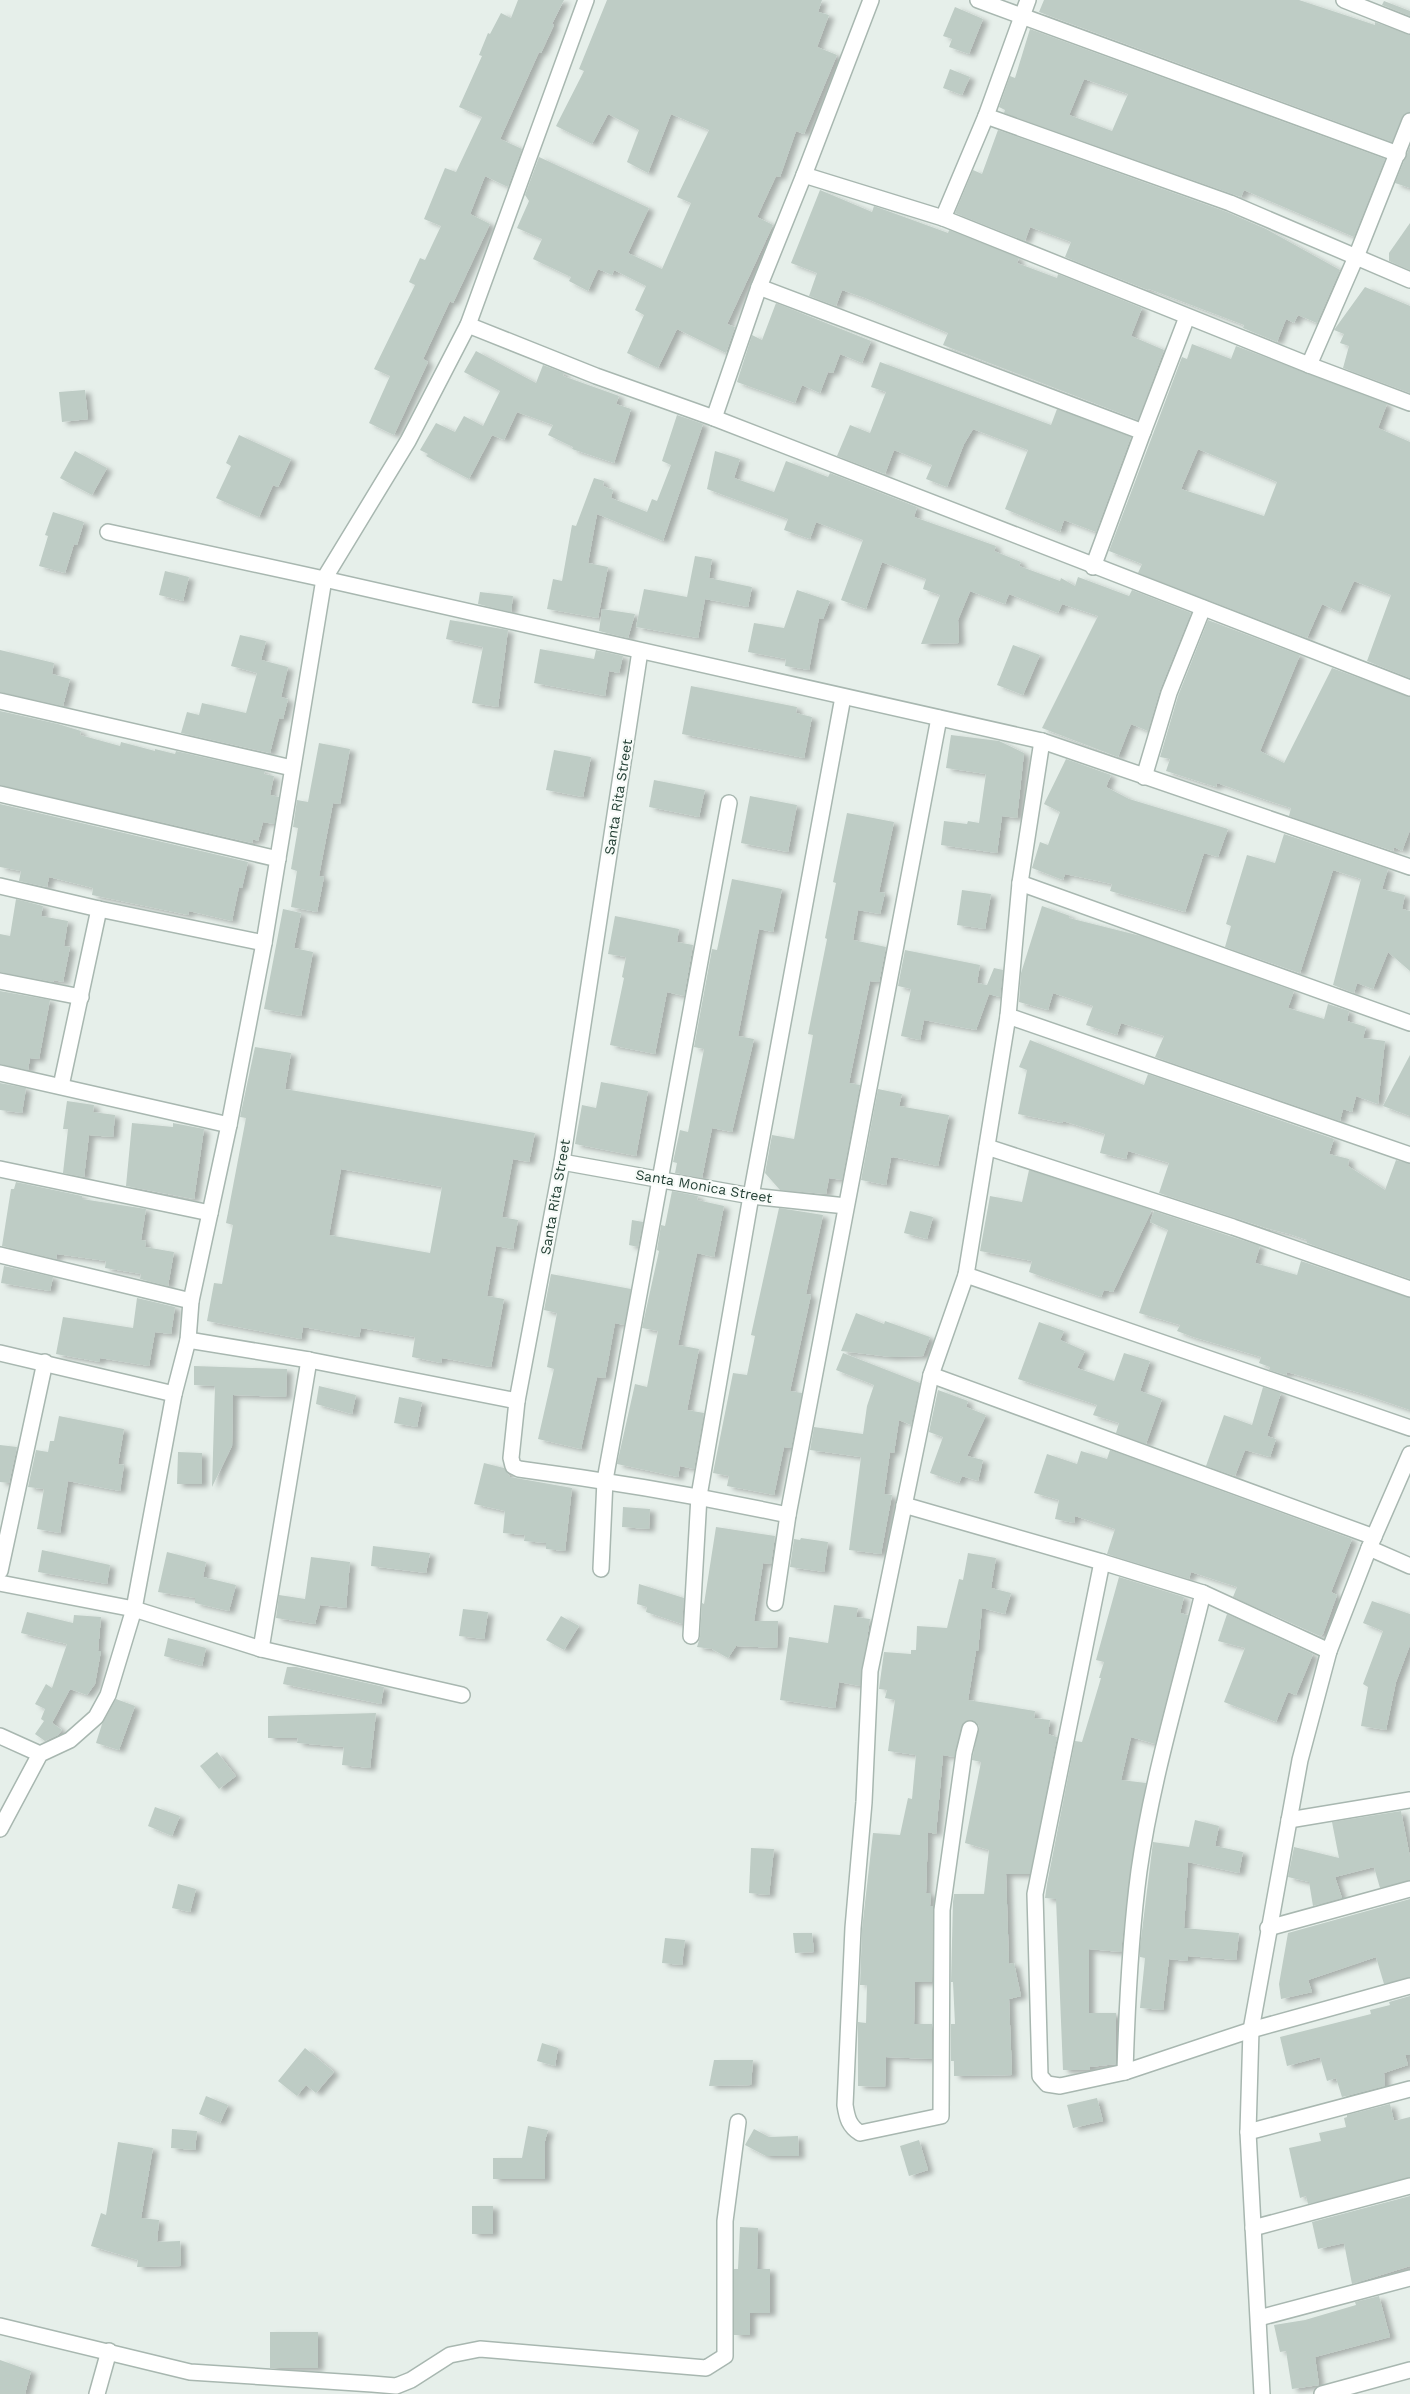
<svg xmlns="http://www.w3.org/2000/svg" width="1410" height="2394" font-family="'Work Sans',sans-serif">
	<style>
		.building { fill: #beccc5; fill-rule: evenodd; filter: url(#shadow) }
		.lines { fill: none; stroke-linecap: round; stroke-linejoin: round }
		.street-casing { stroke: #a8b7b0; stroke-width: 18 }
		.street { stroke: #fff; stroke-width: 15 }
		.labels { text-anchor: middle; stroke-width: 4.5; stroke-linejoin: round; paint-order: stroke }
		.street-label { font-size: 14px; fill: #254136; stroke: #f7fbf8 }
	</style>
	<defs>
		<filter id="shadow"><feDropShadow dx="5.5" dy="3" stdDeviation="2.5" flood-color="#0004"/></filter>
	</defs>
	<rect width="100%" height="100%" fill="#e6efea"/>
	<!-- building -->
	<g class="building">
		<path d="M518 0H564L552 24 554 25 541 53 539 52 500 139 522 149 508 187 485 176 470 214 490 224 453 303 450 301 423 359 428 362 394 435 369 423 390 376 374 369 415 285 409 282 420 258 425 260 441 226 424 219 445 168 456 172 482 117 459 107 482 56 479 55 488 33 490 34 501 13 511 18Z"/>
		<path d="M607 0H822L818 12 829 15 817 47 837 55 804 134 796 131 780 177 776 176 757 217 773 225 727 324 735 327 726 353 677 329 658 368 627 353 644 315 635 310 646 286 614 270 612 275 598 269 588 291 569 281 571 277 533 259 542 239 517 228 529 201 525 195 539 157 649 208 628 253 662 269 691 203 677 197 709 130 671 114 648 173 627 162 639 130 608 114 592 144 556 126 584 71 579 69Z"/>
		<path d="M1044 0H1299L1375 25V22L1410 35V112L1402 117 1392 142 1039 12Z"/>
		<path d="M1384 1 1410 11V16L1382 5Z"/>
		<path d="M955 7 983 19 969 54 949 47 952 39 943 36Z"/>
		<path d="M1030 29 1385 159 1354 237 1244 190 1241 197 1004 113 1005 110 999 107 1010 76 1015 78ZM1084 79 1128 94 1112 131 1069 115Z"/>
		<path d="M950 69 970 77 962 95 943 88Z"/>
		<path d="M998 130 1227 212 1266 229 1340 270 1317 323 1298 315 1294 323 1286 319 1277 342 1243 328 1244 325 1149 289 1148 290 1065 257 1071 242 1030 227 1025 241 955 213 973 170 982 174Z"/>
		<path d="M1410 146V188L1395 183Z"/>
		<path d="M820 190 872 212 874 206 948 233 949 230 1019 258 1017 263 1057 278 1058 274 1142 308 1131 336 1164 350 1138 420 943 345 948 333 865 298 842 290 836 306 809 296 817 273 791 263Z"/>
		<path d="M1410 223V270L1389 261V253Z"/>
		<path d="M1365 287 1410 306V393L1343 368 1349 346 1340 343 1344 334 1334 330Z"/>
		<path d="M776 303 871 341 862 363 840 354 833 373 828 372 820 393 802 385 795 403 737 382 752 335 762 340Z"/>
		<path d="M1192 344 1231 359 1236 346 1387 404 1378 428 1410 442V678L1367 661 1391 595 1354 581 1340 612 1322 604 1307 638 1138 573 1142 564 1109 551 1182 357 1187 359ZM1198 449 1277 482 1264 516 1181 489Z"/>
		<path d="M476 351 536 383 543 365 564 373 563 376 619 396 616 404 631 409 614 463 572 449 573 447 548 435 553 425 517 412 504 440 492 435 469 479 426 456 428 454 420 450 436 423 455 432 464 416 483 426 500 391 464 372Z"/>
		<path d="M880 362 1051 425 1057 409 1131 437 1096 532 1064 520 1060 532 1005 509 1028 450 973 429 964 444 947 487 926 479 932 465 894 450 885 474 837 456 850 425 870 433 886 392 871 387Z"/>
		<path d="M85 390 88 419 62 422 59 392Z"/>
		<path d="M677 415 703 424 663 541 597 514 588 563 608 567 598 618 547 609 553 579 562 581 572 525 576 526 594 478 604 481 603 486 613 490 611 498 647 512 652 499 657 501 671 465 662 461Z"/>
		<path d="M239 435 291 459 278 487 273 485 259 517 216 498 231 466 226 463Z"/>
		<path d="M75 451 107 468 92 495 60 478Z"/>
		<path d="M715 451 740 459 734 478 774 492 786 461 828 477 830 473 917 507 914 517 996 546 994 551 1021 562 1019 566 1060 581 1061 578 1075 586 1078 577 1129 596 1132 590 1191 613 1160 690 1148 731 1131 724 1118 757 1042 728 1098 616 1062 604 1058 613 1009 594 1005 604 970 591 958 620 959 643 921 644 940 595 923 589 926 579 882 562 866 609 841 600 863 540 816 522 810 539 784 530 788 519 707 489Z"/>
		<path d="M53 512 84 522 77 545 74 544 65 573 39 566 48 536 45 535Z"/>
		<path d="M695 556 712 559 709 578 752 587 748 607 705 599 698 638 636 627 644 589 687 597Z"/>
		<path d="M165 571 189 577 183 601 159 595Z"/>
		<path d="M797 590 830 601 823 619 819 618 809 670 785 666 786 659 748 652 754 623 784 628Z"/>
		<path d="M480 592 513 596 511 612 478 604Z"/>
		<path d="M602 609 635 614 628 638 599 631Z"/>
		<path d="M450 620 508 630 498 707 472 703 483 647 446 639Z"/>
		<path d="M1208 620 1300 655 1260 751 1284 763 1332 668 1410 697V830L1402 851 1394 847 1393 851 1289 816 1291 808 1266 800 1217 783 1216 787 1166 771 1170 759 1160 757 1178 696Z"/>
		<path d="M240 635 266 641 261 660 288 667 281 697 288 699 283 719 279 718 270 753 181 733 187 712 199 715 202 703 246 713 257 673 231 666Z"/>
		<path d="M1013 645 1040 655 1023 695 997 685Z"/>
		<path d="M540 649 594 659 596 650 623 656 619 673 609 671 605 696 534 683Z"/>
		<path d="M0 650 54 663 52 674 70 679 63 706 0 692Z"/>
		<path d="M691 686 797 707 796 713 812 717 804 758 682 734Z"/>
		<path d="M0 711 58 724 81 731 80 735 120 746 121 742 155 751V749L175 754 176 751 265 771 264 774 274 776 270 795 279 797 274 824 263 822 258 841 253 839 252 843 0 785Z"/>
		<path d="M951 735 999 741 1024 753 1017 818 1002 816 997 853 941 845 944 821 967 824 968 821 979 823 986 774 946 768Z"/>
		<path d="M319 743 350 749 340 804 333 803 327 834 319 876 324 877 317 912 291 907 297 871 291 869 298 828 293 827 297 800 308 802Z"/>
		<path d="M554 750 591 757 583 797 546 790Z"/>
		<path d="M1066 759 1111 775 1106 787 1129 799 1228 829 1218 857 1204 853 1185 912 1110 891 1112 884 1065 874 1063 880 1032 868 1040 842 1048 845 1060 812 1044 804Z"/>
		<path d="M654 780 705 790 699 817 649 807Z"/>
		<path d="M750 796 797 805 788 852 741 843Z"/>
		<path d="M0 804 248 862 242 888 239 887 232 921 189 911 188 915 92 895 93 888 49 877 47 887 19 881 21 871 0 867Z"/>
		<path d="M847 813 894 822 879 892 885 893 880 914 858 910 853 940 886 947 879 982 870 981 849 1083 860 1085 842 1180 829 1178 826 1194 780 1190 765 1173 772 1135 794 1139 813 1035 808 1034 827 939 825 938 836 883 833 882Z"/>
		<path d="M1284 834 1388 869 1382 889 1405 895 1402 909 1410 911V971L1388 952 1373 989 1357 983 1354 993 1333 985 1361 879 1333 870 1300 973 1225 947 1231 926 1226 924 1247 855 1275 863Z"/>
		<path d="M732 879 782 889 773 932 759 929 738 1036 754 1039 732 1132 712 1128 702 1178 675 1173 677 1163 673 1162 680 1130 688 1132 704 1049 694 1047 712 949 717 950Z"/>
		<path d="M962 890 991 894 985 929 957 925Z"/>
		<path d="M16 899 43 906 41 916 68 921 64 946 70 947 63 982 54 980 53 982 0 972V934L10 936Z"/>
		<path d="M1042 906 1070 916 1069 918 1141 936 1294 991 1288 1008 1324 1019 1328 1004 1349 1011 1347 1021 1366 1027 1363 1038 1385 1041 1378 1104 1356 1096 1352 1112 1343 1109 1340 1121 1155 1057 1164 1036 1121 1023 1117 1035 1086 1025 1093 1006 1053 993 1048 1010 1019 1002 1021 973Z"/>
		<path d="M283 909 301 913 294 948 313 952 301 1016 264 1009Z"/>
		<path d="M615 916 679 929 677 942 693 945 684 996 667 992 655 1054 610 1045 624 978 622 977 626 957 608 954Z"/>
		<path d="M905 950 980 965 977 983 987 985 994 968 1003 970 1000 997 989 994 976 1030 924 1020 920 1040 901 1036 911 989 898 986Z"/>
		<path d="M0 991 50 1000 39 1059 30 1058 28 1070 0 1064Z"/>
		<path d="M1030 1040 1144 1085 1148 1074 1334 1139 1329 1154 1349 1159 1348 1166 1385 1190 1396 1160 1410 1164V1279L1307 1243V1240L1289 1234 1266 1228 1159 1193 1169 1163 1128 1151 1126 1159 1100 1153 1105 1134 1063 1121 1062 1123 1018 1114 1027 1070 1019 1067Z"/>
		<path d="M255 1047 291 1053 285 1089 535 1133 529 1162 513 1159 502 1217 518 1220 513 1249 496 1246 487 1296 504 1299 491 1367 442 1358 441 1363 412 1357 415 1337 361 1328 359 1337 303 1327 301 1339 207 1321 214 1283 222 1284 233 1225 226 1223 246 1118 240 1117ZM341 1169 442 1187 430 1253 329 1235Z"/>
		<path d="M1410 1055V1116L1383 1106Z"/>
		<path d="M601 1082 648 1091 636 1156 575 1144 582 1105 596 1108Z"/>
		<path d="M0 1083 26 1088 22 1113 0 1110Z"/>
		<path d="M878 1089 902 1094 899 1106 949 1115 938 1166 893 1157 891 1158 886 1185 861 1180Z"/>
		<path d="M67 1101 94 1105 93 1112 115 1115 113 1137 89 1135 84 1177 63 1173 68 1129H63Z"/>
		<path d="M132 1123 173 1127V1123L204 1129 194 1199 126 1186Z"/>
		<path d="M1029 1170 1152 1210 1113 1292 1104 1290 1101 1297 1029 1272 1032 1261 980 1251 990 1196 1022 1202Z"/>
		<path d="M16 1182 82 1196V1199L146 1209 141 1240 146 1241 145 1247 174 1252 168 1286 140 1279 141 1274 105 1268 106 1261 57 1254 56 1259 2 1246 11 1189H14Z"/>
		<path d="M672 1191 698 1196 697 1200 724 1206 714 1257 697 1253 678 1345 699 1349 687 1410 704 1413 694 1469 680 1466 678 1477 617 1464 635 1384 647 1387 658 1331 642 1328 659 1251 657 1250 661 1225 665 1226Z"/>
		<path d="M779 1208 823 1215 806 1294 811 1295 790 1391 802 1393 791 1448 784 1447 774 1495 727 1486 729 1476 713 1473 733 1373 747 1375 755 1336 751 1335Z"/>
		<path d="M910 1211 933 1217 927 1239 904 1233Z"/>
		<path d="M1154 1211 1260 1246 1255 1263 1297 1275 1301 1261 1410 1298V1410L1360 1393 1287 1372 1286 1375 1269 1370 1270 1367 1259 1363 1261 1357 1193 1337 1177 1331 1180 1325 1139 1313 1168 1230 1150 1222Z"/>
		<path d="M632 1220 643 1222 638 1247 629 1245Z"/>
		<path d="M4 1266 53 1277 50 1291 1 1283Z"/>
		<path d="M551 1274 631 1289 624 1325 615 1323 605 1378 597 1377 581 1449 538 1439 554 1369 547 1367 557 1313 544 1310Z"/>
		<path d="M137 1298 175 1307 171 1334 155 1332 149 1366 100 1358V1362L56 1354 63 1317 133 1328Z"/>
		<path d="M856 1313 884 1324 885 1321 930 1337 923 1356 891 1357 841 1351Z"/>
		<path d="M1039 1322 1064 1331 1060 1340 1085 1351 1077 1368 1114 1381 1124 1353 1150 1361 1140 1391 1162 1399 1146 1444 1116 1433 1119 1423 1093 1415 1097 1405 1018 1379Z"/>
		<path d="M843 1353 920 1383 911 1425 899 1420 894 1453 890 1452 884 1494 892 1495 881 1554 849 1550 861 1457 810 1450 814 1427 863 1434 867 1406 874 1385 836 1370Z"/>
		<path d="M194 1366 287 1369 286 1397 233 1395 232 1446 212 1487 215 1386 194 1385Z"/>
		<path d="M319 1386 356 1395 352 1414 316 1404Z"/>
		<path d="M1263 1387 1281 1393 1267 1436 1276 1439 1270 1457 1245 1450 1235 1476 1206 1466 1224 1415 1252 1425Z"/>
		<path d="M938 1390 968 1401 966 1407 986 1415 967 1456 983 1460 978 1481 962 1476 959 1483 930 1473 943 1437 929 1432Z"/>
		<path d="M399 1397 422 1402 417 1427 394 1423Z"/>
		<path d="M59 1416 124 1429 118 1464 124 1465 120 1491 68 1481 60 1533 37 1529 44 1489 28 1487 36 1450 48 1452 50 1441H54Z"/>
		<path d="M0 1445 17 1447 9 1483 0 1482Z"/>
		<path d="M1110 1450 1352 1539 1331 1592 1337 1595 1323 1634 1320 1636 1233 1597 1237 1587 1191 1572 1189 1579 1107 1554 1115 1529 1075 1516 1074 1523 1055 1519 1059 1500 1034 1493 1047 1454 1077 1464 1081 1451 1107 1459Z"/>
		<path d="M178 1452 202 1453V1484H177Z"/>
		<path d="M484 1463 504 1468 510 1477 572 1488 565 1551 546 1549V1543L524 1541 525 1535 503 1533 505 1511 474 1504Z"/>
		<path d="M623 1507 650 1509 649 1529 622 1527Z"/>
		<path d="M716 1527 775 1536 771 1564 763 1563 754 1621H778L777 1648 736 1646 728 1658 712 1649 697 1647 700 1637 702 1603 704 1604Z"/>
		<path d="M801 1538 828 1542 824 1572 790 1567 794 1539 800 1540Z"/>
		<path d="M373 1546 430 1553 426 1573 371 1566Z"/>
		<path d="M42 1550 110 1565 107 1584 38 1572Z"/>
		<path d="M167 1552 206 1562 203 1577 236 1585 229 1611 195 1603V1598L158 1592Z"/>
		<path d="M968 1553 996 1558 991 1588 1011 1593 1005 1614 982 1608 978 1651H976L968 1700 1035 1711 1034 1718 1050 1720 1048 1734 1057 1737 1030 1874H1006L1009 1964 1014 1963 1021 1996 1009 1999 1012 2075 954 2076V2061H951V2024H955L953 1982H951L953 1902 954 1894H984L989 1850 965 1843 981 1762 972 1760 979 1726 976 1722 968 1720 961 1727 954 1757 943 1755 936 1834 928 1832 926 1893H931L930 1906H933L932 1982H915L914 2024H932V2059L886 2057 885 2087 858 2086V2022L866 2023 867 1985H860L862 1929 873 1833 900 1835 908 1798 912 1799 916 1755 888 1751 895 1700 885 1698 887 1690 879 1689 884 1652 911 1654V1650H916L917 1626 947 1628 959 1579 963 1580Z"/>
		<path d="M311 1557 350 1562 346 1608 320 1605 315 1624 276 1618 279 1595 305 1599Z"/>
		<path d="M1119 1577 1184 1597 1180 1613 1188 1615 1155 1744 1131 1737 1121 1780 1146 1783 1130 1870 1121 1952 1089 1949V2013H1116V2064L1090 2067V2070H1063L1056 1899 1045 1898 1047 1884 1075 1741 1082 1742 1101 1678H1099L1104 1662 1096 1660Z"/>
		<path d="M639 1584 684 1598 682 1624 646 1612 647 1607 637 1604Z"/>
		<path d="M1372 1601 1410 1614V1645L1396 1682 1386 1730 1361 1726 1368 1687 1363 1684 1383 1631 1363 1623Z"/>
		<path d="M834 1605 858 1608 856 1617 870 1619 860 1686 839 1682 835 1708 780 1700 789 1637 828 1643Z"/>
		<path d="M463 1609 488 1612 484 1639 459 1636Z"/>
		<path d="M27 1612 73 1623 74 1615 101 1617 98 1651H101L95 1684 87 1695 70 1689 52 1723 62 1730 58 1735 45 1741 35 1734 44 1721 41 1719 45 1709 35 1704 46 1684 52 1688 67 1644 21 1633Z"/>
		<path d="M1227 1614 1313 1654 1296 1695 1288 1692 1276 1722 1224 1702 1245 1648 1218 1641Z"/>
		<path d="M561 1616 579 1626 564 1650 546 1640Z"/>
		<path d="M168 1638 206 1648 202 1666 164 1656Z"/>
		<path d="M287 1667H296L384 1687 381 1704 283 1684Z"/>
		<path d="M116 1699 135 1706 119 1750 96 1743 102 1724Z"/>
		<path d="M376 1713 370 1768 342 1765 344 1747 297 1743 298 1738H268V1716Z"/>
		<path d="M217 1752 236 1776 219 1789 200 1766Z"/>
		<path d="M155 1807 180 1816 172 1836 148 1826Z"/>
		<path d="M1401 1811 1410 1857V1880L1380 1888 1374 1867 1335 1877 1342 1898 1313 1906 1309 1882 1288 1877 1294 1847 1339 1858 1332 1822Z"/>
		<path d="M1195 1820 1219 1826 1215 1846 1243 1852 1239 1873 1188 1862 1184 1928 1239 1933 1236 1960 1188 1956V1961L1169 1959 1163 2010 1140 2008 1145 1958 1140 1957V1947L1153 1842 1189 1847Z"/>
		<path d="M751 1848 774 1849 769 1895 749 1893Z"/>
		<path d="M178 1884 196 1889 190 1912 172 1908Z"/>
		<path d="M1410 1899V1977L1384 1984 1376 1957 1308 1980 1312 1992 1281 1999 1279 1984 1288 1933Z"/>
		<path d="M793 1933H812L814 1952 795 1953Z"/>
		<path d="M665 1938 685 1940 682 1965 662 1963Z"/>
		<path d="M1410 1996V2055H1405L1408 2065 1384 2073 1385 2086 1342 2097 1336 2078 1327 2081 1320 2057 1287 2066 1280 2037 1371 2014 1370 2010 1390 2005 1389 2002Z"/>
		<path d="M542 2043 558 2048 555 2066 537 2061Z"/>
		<path d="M305 2048 334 2072 316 2093 306 2085 297 2096 278 2081Z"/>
		<path d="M714 2060H753L751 2085 709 2086Z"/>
		<path d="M206 2096 228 2105 220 2123 199 2114Z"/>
		<path d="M1097 2098 1103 2121 1073 2128 1067 2105Z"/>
		<path d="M1390 2104 1394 2121 1410 2117V2177L1308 2204 1306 2196 1300 2198 1289 2148 1321 2141 1319 2133 1346 2127 1344 2118 1347 2117V2115Z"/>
		<path d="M528 2126 548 2130 545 2141V2179H493V2158H522Z"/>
		<path d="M172 2129 197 2131 195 2150 171 2148Z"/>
		<path d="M754 2129 769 2137 798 2136 799 2156H766L745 2145Z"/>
		<path d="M919 2140 928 2170 909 2176 900 2146Z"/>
		<path d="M118 2142 153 2148 141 2218 159 2220 157 2242 180 2241 181 2266 137 2267 138 2260 91 2246 101 2213 106 2215Z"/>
		<path d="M1410 2196V2266L1352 2284 1344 2243 1318 2249 1312 2222Z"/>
		<rect x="472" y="2206" width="21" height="28"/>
		<path d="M740 2227 758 2228 757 2269H770V2313H750V2335H734V2269H738Z"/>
		<path d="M1379 2296 1390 2337 1315 2357 1319 2385 1292 2389 1286 2351 1280 2352 1274 2325 1305 2320 1356 2305 1355 2302Z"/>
		<rect x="270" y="2332" width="48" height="36"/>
		<path d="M0 2360 31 2371 25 2394H0Z"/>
	</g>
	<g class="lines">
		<defs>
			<g id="street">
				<path d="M978 0 1398 154"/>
				<path d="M1344 0 1410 26"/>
				<path d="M986 116 1230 203 1410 280"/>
				<path d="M804 175 871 0"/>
				<path d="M943 218 986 116 1028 0"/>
				<path d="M759 287 1143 432 1093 567"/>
				<path d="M468 325 596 376 714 418 1410 688"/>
				<path d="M1309 365 1356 257 1410 121"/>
				<path d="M714 418 759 287 804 175 943 218 1309 365 1410 403"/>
				<path d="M1143 432 1187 317"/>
				<path d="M108 532 324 579 1042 741 1410 867"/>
				<path d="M640 651 562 1162 517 1401 511 1458 513 1466 519 1469C610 1481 699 1496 788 1515"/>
				<path d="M0 701 292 768"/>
				<path d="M1144 777 1169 693 1203 608"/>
				<path d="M0 794 278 859"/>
				<path d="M1020 883 1410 1023"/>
				<path d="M0 886 99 909 264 943"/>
				<path d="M0 981 81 997"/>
				<path d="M1008 1016 1410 1155"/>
				<path d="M0 1073 229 1125"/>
				<path d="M61 1086 99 909"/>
				<path d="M987 1147 1233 1227 1410 1289"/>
				<path d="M562 1162 751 1196 846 1206"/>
				<path d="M0 1169 210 1213"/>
				<path d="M0 1255 191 1301"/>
				<path d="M966 1275 1410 1428"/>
				<path d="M188 1340 309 1360 517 1401"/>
				<path d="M0 1353 174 1394"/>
				<path d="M931 1375 1374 1537"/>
				<path d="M904 1505 1102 1562"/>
				<path d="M1369 1548 1410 1566"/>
				<path d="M601 1569 605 1480 729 803"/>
				<path d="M0 1571 45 1362"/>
				<path d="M0 1583 134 1609 261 1649 462 1695"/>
				<path d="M775 1603 788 1515 939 718"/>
				<path d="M691 1636 699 1496 751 1196 843 697"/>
				<path d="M261 1649 309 1360"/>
				<path d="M1329 1651 1203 1593 1102 1562 1035 1894 1040 2076 1047 2084 1060 2086 1125 2072 1251 2030 1410 1986"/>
				<path d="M970 1729 964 1753 942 1910 941 2116 860 2133C849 2126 847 2118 845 2105L853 1928 864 1802 870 1671 931 1375 966 1275 1008 1016 1020 883 1042 741"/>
				<path d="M0 1736 40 1754"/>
				<path d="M1289 1820 1410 1800"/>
				<path d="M0 1829 40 1754 70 1740 96 1717 108 1695 134 1609 174 1394 188 1340 191 1301 229 1125 264 943 324 579 408 441 468 325 586 0"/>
				<path d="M1268 1928 1410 1889"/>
				<path d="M1125 2072C1127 2004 1130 1938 1139 1871 1152 1778 1181 1684 1203 1593"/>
				<path d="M1248 2132 1410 2089"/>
				<path d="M1253 2228 1410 2186"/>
				<path d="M1259 2318 1410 2278"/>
				<path d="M0 2326 190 2372 372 2384 396 2386 411 2380 450 2355 480 2349 706 2368 725 2356V2221L738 2122"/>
				<path d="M97 2394 109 2351"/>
				<path d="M1262 2394 1248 2132 1251 2030 1300 1760 1329 1651 1369 1548 1410 1454"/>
				<path d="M1322 2394 1410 2370"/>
			</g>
		</defs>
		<!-- street casing -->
		<use href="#street" class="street-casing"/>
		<!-- street -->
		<use href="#street" class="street"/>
	</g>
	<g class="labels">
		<!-- street labels -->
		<g class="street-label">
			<text transform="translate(618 797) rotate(-81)" y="5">Santa Rita Street</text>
			<text transform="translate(704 1186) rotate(10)" y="5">Santa Monica Street</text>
			<text transform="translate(555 1197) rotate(-80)" y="5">Santa Rita Street</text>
		</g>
	</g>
</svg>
